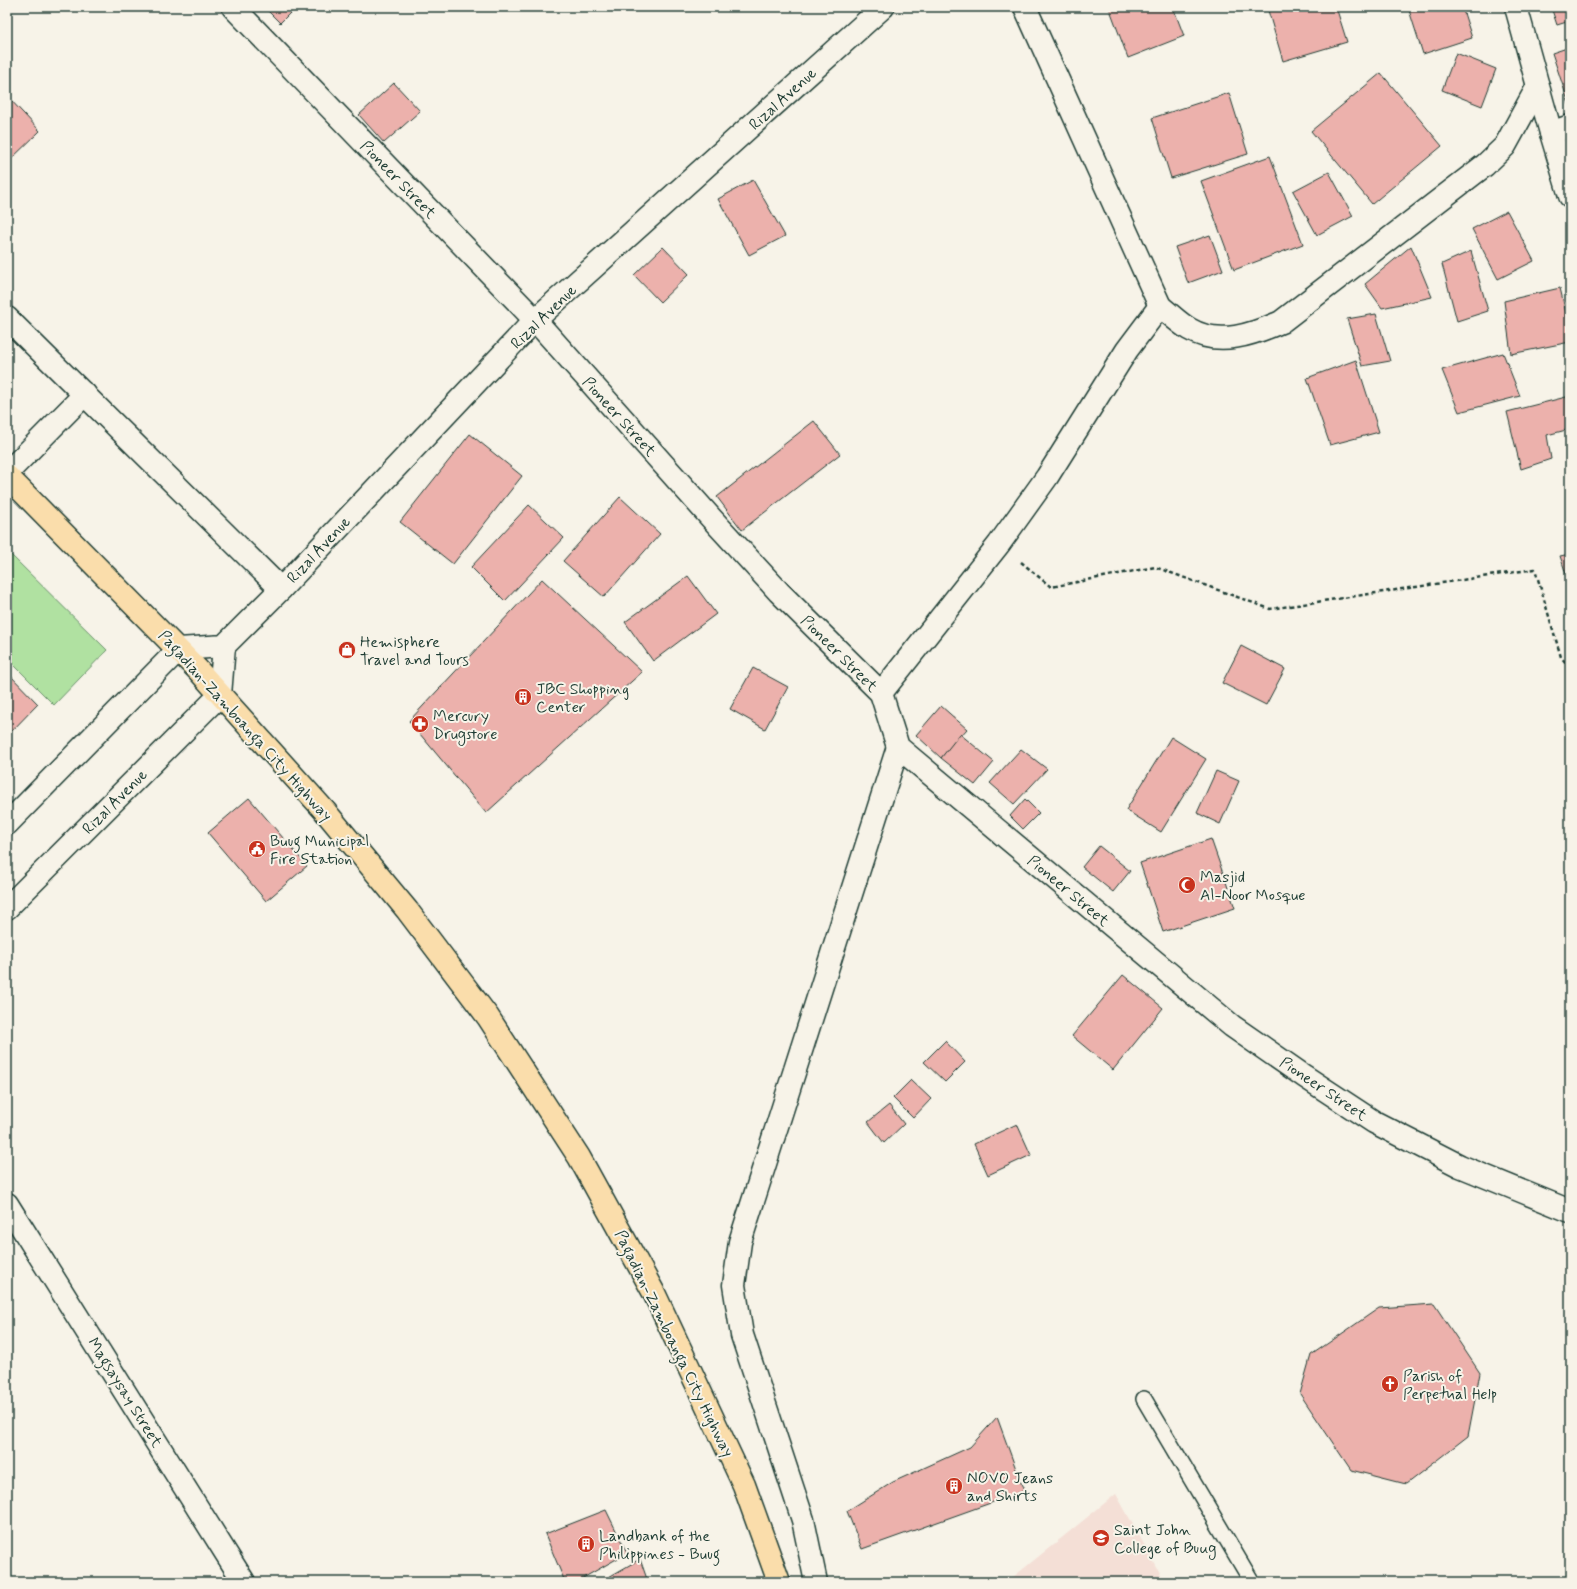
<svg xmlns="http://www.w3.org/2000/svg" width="1577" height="1589" font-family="Mynerve,sans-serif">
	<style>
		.built { fill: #f4dfd6 }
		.green { fill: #b0e1a1; stroke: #688f6a }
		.building { fill: #ecb1ac; stroke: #1f3d34 }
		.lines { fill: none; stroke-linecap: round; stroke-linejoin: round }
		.service-casing { stroke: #1f3d34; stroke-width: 18 }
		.minor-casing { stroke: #1f3d34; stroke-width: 25 }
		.tertiary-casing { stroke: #1f3d34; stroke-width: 25 }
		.trunk-casing { stroke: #1f3d34; stroke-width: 25 }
		.path { stroke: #1f3d34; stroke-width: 2.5; stroke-dasharray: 4 3; stroke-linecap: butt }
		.service { stroke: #f7f3e8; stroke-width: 15 }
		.minor { stroke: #f7f3e8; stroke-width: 22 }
		.tertiary { stroke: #f7f3e8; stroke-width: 22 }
		.trunk { stroke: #faddab; stroke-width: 22 }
		.labels { text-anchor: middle; stroke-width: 4; stroke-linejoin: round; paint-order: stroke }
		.street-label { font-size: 16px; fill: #1f3d34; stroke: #f7f3e8 }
		.poi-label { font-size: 16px; fill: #1f3d34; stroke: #f7f3e8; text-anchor: start }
	</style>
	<rect width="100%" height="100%" fill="#f7f3e8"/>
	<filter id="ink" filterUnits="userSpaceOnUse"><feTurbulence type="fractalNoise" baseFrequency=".025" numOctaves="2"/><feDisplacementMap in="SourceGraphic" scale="8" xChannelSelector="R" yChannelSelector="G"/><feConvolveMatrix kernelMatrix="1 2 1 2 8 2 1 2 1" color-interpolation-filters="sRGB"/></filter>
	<g filter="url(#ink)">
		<!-- built -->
		<path class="built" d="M1116 1494 1165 1582H1007Z"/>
		<!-- green -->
		<path class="green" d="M7 551 107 650 54 705 7 658Z"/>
		<!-- building -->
		<g class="building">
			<path d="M264 7H296L280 23Z"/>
			<path d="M1109 7H1173L1184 36 1128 58Z"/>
			<path d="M1267 7H1336L1347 42 1283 61Z"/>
			<path d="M1408 7H1462L1472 38 1423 54Z"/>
			<path d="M1551 7H1570V21L1557 25Z"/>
			<path d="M1570 47V107L1552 53Z"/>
			<path d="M1456 53 1496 69 1482 106 1442 90Z"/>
			<path d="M1381 73 1442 146 1372 204 1311 131Z"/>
			<path d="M394 83 420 111 384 143 359 115Z"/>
			<path d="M1229 93 1248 154 1171 178 1152 118Z"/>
			<path d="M7 96 40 131 7 163Z"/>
			<path d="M1270 156 1303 244 1234 270 1201 181Z"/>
			<path d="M1329 172 1353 216 1317 235 1293 191Z"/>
			<path d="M753 180 785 236 749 255 718 199Z"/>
			<path d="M1507 211 1534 261 1498 279 1472 229Z"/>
			<path d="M1210 235 1223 270 1188 283 1175 247Z"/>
			<path d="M1411 246 1432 297 1382 308 1365 284Z"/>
			<path d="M663 247 689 274 660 302 634 275Z"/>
			<path d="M1471 251 1488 311 1457 321 1442 264Z"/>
			<path d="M1560 288 1570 330V342L1511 354 1504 301Z"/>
			<path d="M1376 314 1390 361 1362 366 1347 319Z"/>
			<path d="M1503 353 1520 396 1459 412 1442 370Z"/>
			<path d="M1356 360 1379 432 1330 445 1307 378Z"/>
			<path d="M1570 396V429L1547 435 1551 459 1521 469 1507 412Z"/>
			<path d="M814 421 840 454 742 530 717 497Z"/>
			<path d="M470 434 522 476 453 564 400 522Z"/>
			<path d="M620 497 660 534 604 597 563 561Z"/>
			<path d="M529 505 564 538 505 601 471 567Z"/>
			<path d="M1570 554V586L1560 556Z"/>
			<path d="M688 576 716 614 653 661 625 622Z"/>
			<path d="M542 579 642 672 486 813 409 721Z"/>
			<path d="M1241 646 1285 669 1266 705 1222 683Z"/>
			<path d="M753 668 788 687 765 729 730 709Z"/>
			<path d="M7 672 38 704 7 736Z"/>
			<path d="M941 706 967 729 941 758 916 735Z"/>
			<path d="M960 734 994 762 975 785 941 758Z"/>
			<path d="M1171 737 1206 759 1161 832 1126 810Z"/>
			<path d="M1021 749 1047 769 1014 804 990 783Z"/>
			<path d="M1216 771 1239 781 1220 824 1197 813Z"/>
			<path d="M249 798 307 866 266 901 208 833Z"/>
			<path d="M1025 799 1039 813 1023 829 1010 816Z"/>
			<path d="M1211 839 1235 908 1163 932 1140 863Z"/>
			<path d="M1099 846 1130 871 1113 892 1082 867Z"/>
			<path d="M1123 975 1163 1008 1113 1070 1072 1036Z"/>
			<path d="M945 1041 965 1062 945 1082 924 1062Z"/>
			<path d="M911 1080 931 1099 913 1118 893 1098Z"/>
			<path d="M889 1105 904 1124 884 1143 868 1122Z"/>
			<path d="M1017 1124 1031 1155 988 1175 974 1144Z"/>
			<path d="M1434 1304 1480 1373 1468 1436 1406 1484 1351 1470 1300 1394 1311 1355 1379 1308Z"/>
			<path d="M997 1417 1024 1491 862 1549 847 1511 893 1482 970 1447Z"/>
			<path d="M606 1510 627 1553 576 1582H565L545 1534Z"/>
			<path d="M640 1559 648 1582H600Z"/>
		</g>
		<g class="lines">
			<defs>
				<path id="service" d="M1144 1399 1252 1582"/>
				<g id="minor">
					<path d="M233 7 535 320 712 519 779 592 881 693 898 747 1232 1026 1304 1076 1374 1122 1460 1166 1570 1211"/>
					<path d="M1025 7 1160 306C1170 314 1179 323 1189 329 1219 347 1253 334 1281 322L1485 165 1505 146 1538 86"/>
					<path d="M1551 133 1570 126"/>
					<path d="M7 318 281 589"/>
					<path d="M7 473 85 394"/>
					<path d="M881 693 999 544 1047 477 1127 350 1160 306"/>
					<path d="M7 1204 244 1582"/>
					<path d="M816 1582 803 1520 742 1335 734 1285 740 1242 898 747"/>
				</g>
				<g id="tertiary">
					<path d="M1516 7 1551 133 1570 196"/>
					<path d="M7 824 179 649 224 646 281 589 535 320 883 7"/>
					<path d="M7 908 220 695 224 646"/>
				</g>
				<path id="trunk" d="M7 476 198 670 324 810 407 910 488 1017 579 1157 654 1293 744 1485 779 1582"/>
			</defs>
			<!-- service casing -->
			<use href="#service" class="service-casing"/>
			<!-- minor casing -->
			<use href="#minor" class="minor-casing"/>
			<!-- tertiary casing -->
			<use href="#tertiary" class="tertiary-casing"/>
			<!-- trunk casing -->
			<use href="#trunk" class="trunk-casing"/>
			<!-- path -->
			<path class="path" d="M1021 562 1051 587 1155 567 1270 609 1535 569 1561 657 1570 668"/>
			<!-- service -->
			<use href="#service" class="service"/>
			<!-- minor -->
			<use href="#minor" class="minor"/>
			<!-- tertiary -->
			<use href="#tertiary" class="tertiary"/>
			<!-- trunk -->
			<use href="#trunk" class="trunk"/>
		</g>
	</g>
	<!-- icons -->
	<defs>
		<symbol id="shop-disc" viewBox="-11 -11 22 22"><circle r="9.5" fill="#c8321e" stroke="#f7f3e8"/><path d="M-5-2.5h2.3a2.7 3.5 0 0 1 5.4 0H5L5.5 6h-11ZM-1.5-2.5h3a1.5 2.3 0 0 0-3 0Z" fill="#fff"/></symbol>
		<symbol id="building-disc" viewBox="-11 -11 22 22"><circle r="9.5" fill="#c8321e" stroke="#f7f3e8"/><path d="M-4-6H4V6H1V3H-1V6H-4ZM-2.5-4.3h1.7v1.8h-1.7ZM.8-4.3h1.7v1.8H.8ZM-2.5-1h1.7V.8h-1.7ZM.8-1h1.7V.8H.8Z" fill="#fff"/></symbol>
		<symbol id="pharmacy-disc" viewBox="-11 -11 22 22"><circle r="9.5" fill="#c8321e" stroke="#f7f3e8"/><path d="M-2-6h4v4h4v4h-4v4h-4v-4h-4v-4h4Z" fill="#fff"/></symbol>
		<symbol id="civic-disc" viewBox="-11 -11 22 22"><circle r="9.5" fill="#c8321e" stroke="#f7f3e8"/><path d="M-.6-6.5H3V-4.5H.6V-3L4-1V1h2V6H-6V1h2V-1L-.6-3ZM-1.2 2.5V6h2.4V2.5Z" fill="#fff"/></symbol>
		<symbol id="mosque-disc" viewBox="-11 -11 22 22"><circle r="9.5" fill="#c8321e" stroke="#f7f3e8"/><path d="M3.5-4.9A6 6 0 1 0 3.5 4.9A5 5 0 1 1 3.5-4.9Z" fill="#fff"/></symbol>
		<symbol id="church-disc" viewBox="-11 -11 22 22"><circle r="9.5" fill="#c8321e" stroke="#f7f3e8"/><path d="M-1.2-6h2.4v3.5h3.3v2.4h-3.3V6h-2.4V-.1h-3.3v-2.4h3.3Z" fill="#fff"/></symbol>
		<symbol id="university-disc" viewBox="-11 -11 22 22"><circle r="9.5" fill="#c8321e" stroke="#f7f3e8"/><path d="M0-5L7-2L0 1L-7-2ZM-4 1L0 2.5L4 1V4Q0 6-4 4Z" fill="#fff"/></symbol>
	</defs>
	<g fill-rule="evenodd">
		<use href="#shop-disc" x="337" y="640" width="20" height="20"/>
		<use href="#building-disc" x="513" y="687" width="20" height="20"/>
		<use href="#pharmacy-disc" x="410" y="714" width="20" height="20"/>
		<use href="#civic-disc" x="247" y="839" width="20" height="20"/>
		<use href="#mosque-disc" x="1177" y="875" width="20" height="20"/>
		<use href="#church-disc" x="1380" y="1374" width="20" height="20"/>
		<use href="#building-disc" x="944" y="1476" width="20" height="20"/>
		<use href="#university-disc" x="1091" y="1528" width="20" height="20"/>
		<use href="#building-disc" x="576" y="1534" width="20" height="20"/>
	</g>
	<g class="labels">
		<!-- street labels -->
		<g class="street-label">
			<text transform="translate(782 98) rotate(-42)" y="6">Rizal Avenue</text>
			<text transform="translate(399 179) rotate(46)" y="6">Pioneer Street</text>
			<text transform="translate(543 316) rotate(-44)" y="6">Rizal Avenue</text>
			<text transform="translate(620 416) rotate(48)" y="6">Pioneer Street</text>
			<text transform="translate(318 549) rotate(-47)" y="6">Rizal Avenue</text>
			<text transform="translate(840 653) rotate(45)" y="6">Pioneer Street</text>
			<text transform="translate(246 725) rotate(48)" y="6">Pagadian-Zamboanga City Highway</text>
			<text transform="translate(114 801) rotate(-45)" y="6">Rizal Avenue</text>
			<text transform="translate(1069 890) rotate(40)" y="6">Pioneer Street</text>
			<text transform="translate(1324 1088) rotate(34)" y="6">Pioneer Street</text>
			<text transform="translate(675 1343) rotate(64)" y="6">Pagadian-Zamboanga City Highway</text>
			<text transform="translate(126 1392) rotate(58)" y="6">Magsaysay Street</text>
		</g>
		<!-- poi labels -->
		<g class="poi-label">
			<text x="360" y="647">Hemisphere<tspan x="360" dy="18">Travel and Tours</tspan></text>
			<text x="536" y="694">JBC Shopping<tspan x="536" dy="18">Center</tspan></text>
			<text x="433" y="721">Mercury<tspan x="433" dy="18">Drugstore</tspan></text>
			<text x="270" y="846">Buug Municipal<tspan x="270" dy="18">Fire Station</tspan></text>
			<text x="1200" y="882">Masjid<tspan x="1200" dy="18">Al-Noor Mosque</tspan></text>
			<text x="1403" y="1381">Parish of<tspan x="1403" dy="18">Perpetual Help</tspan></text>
			<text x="967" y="1483">NOVO Jeans<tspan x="967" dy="18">and Shirts</tspan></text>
			<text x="1114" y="1535">Saint John<tspan x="1114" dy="18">College of Buug</tspan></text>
			<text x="599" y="1541">Landbank of the<tspan x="599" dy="18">Philippines - Buug</tspan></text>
		</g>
	</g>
	<!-- margin -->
	<rect width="1577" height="1589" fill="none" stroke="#f7f3e8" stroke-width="24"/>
	<rect x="12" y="12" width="1553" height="1565" fill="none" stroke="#1f3d34" stroke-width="1.5" filter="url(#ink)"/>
</svg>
